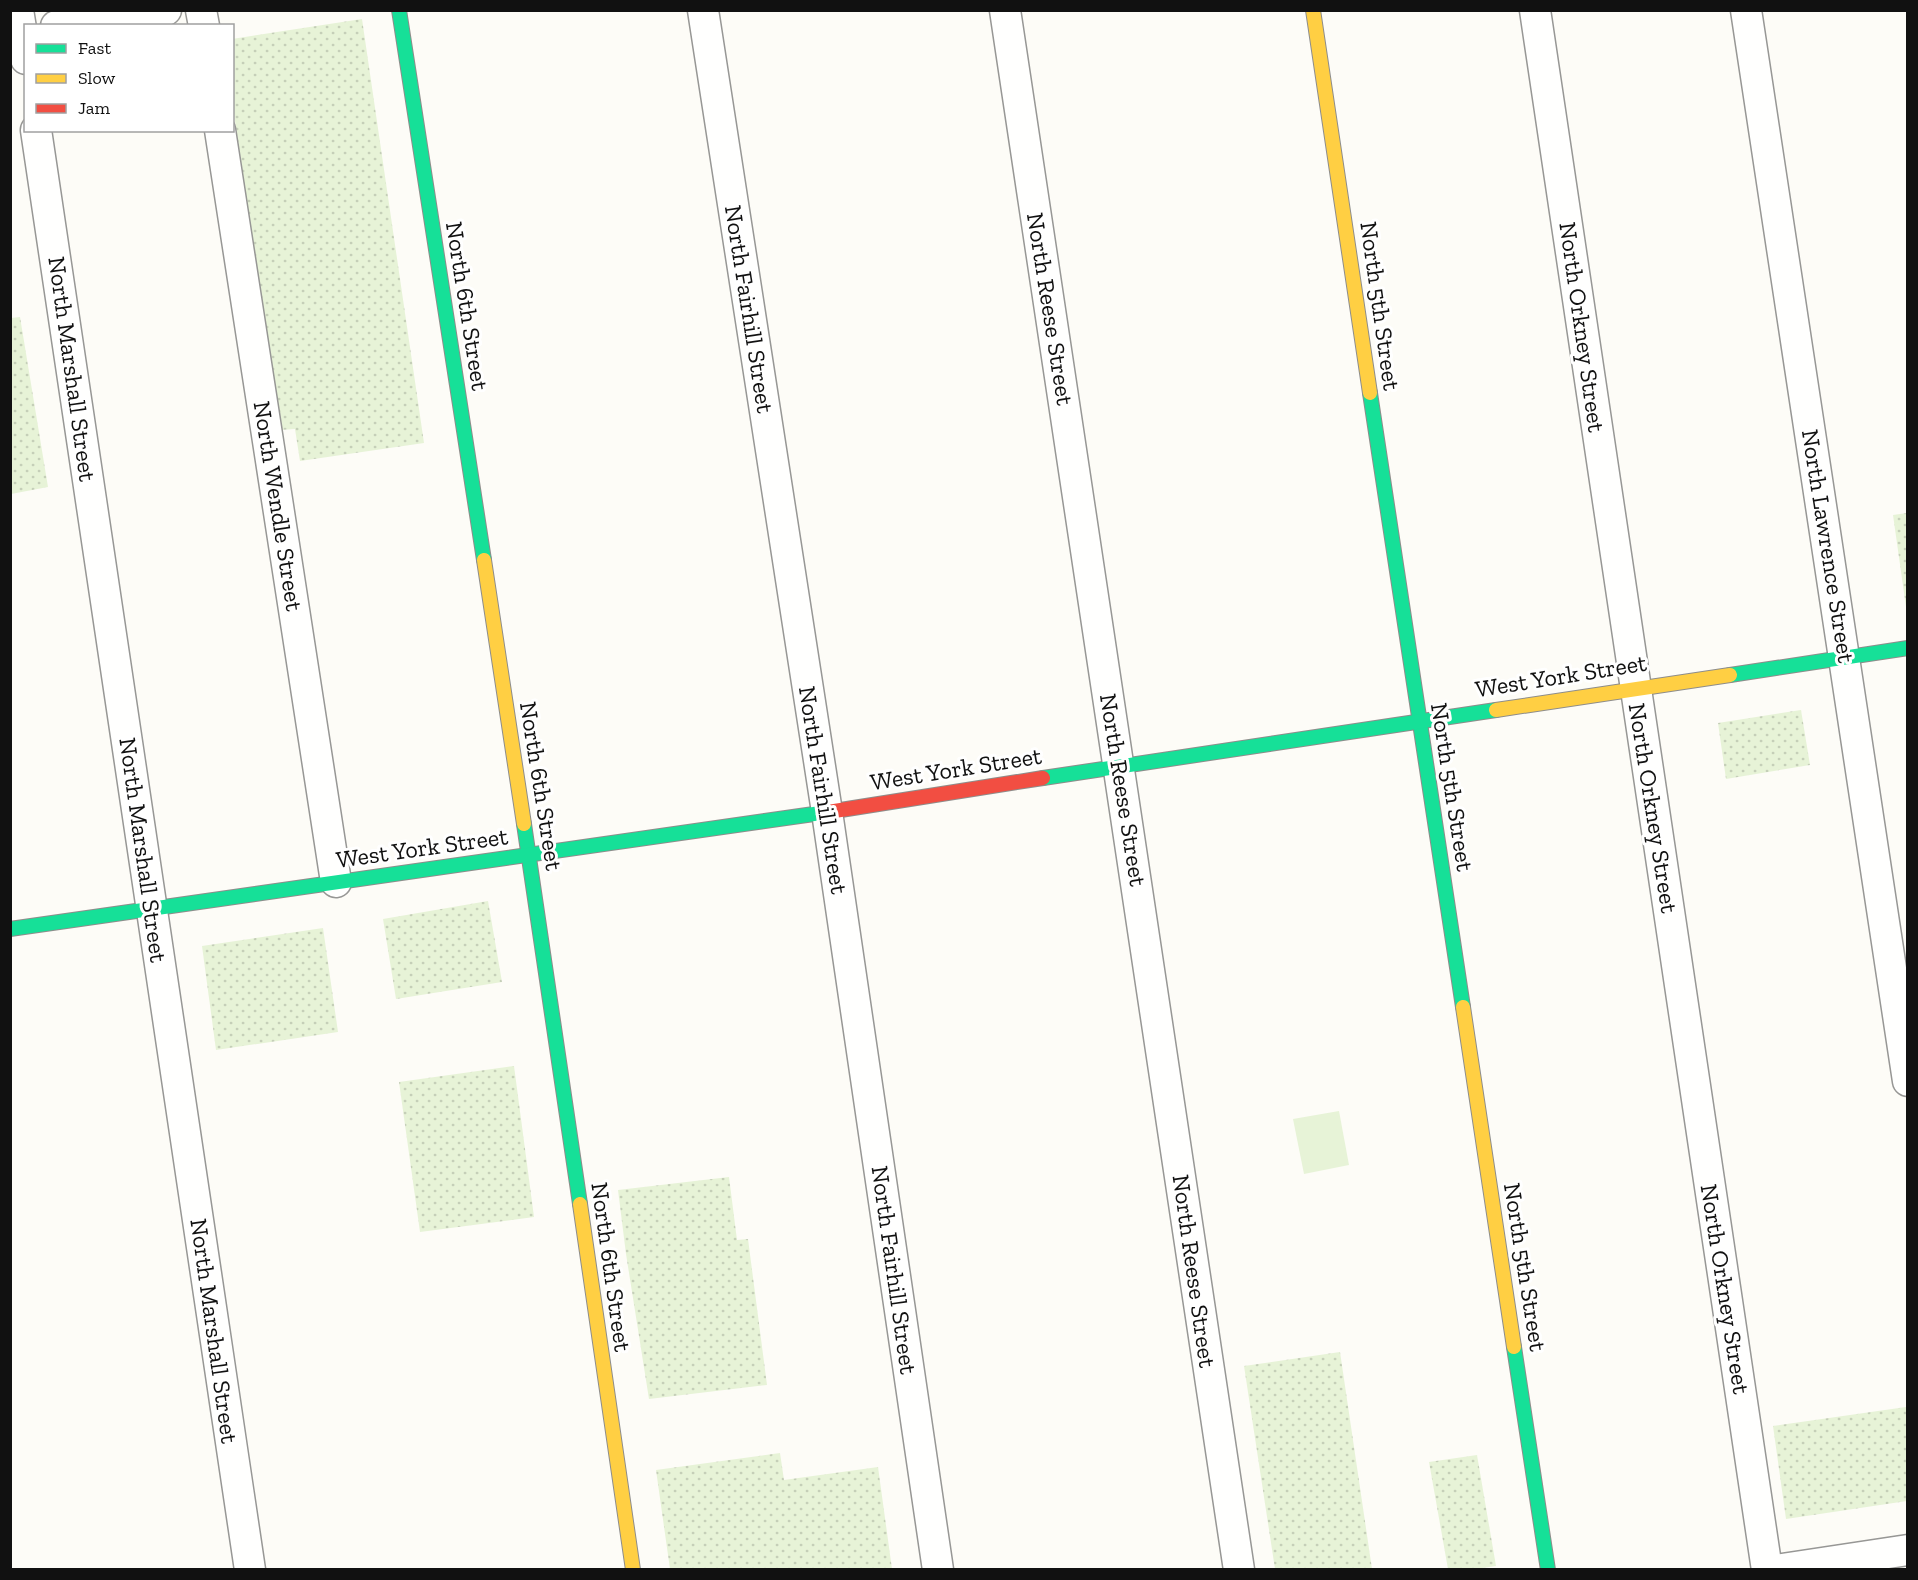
<svg xmlns="http://www.w3.org/2000/svg" width="1918" height="1580" font-family="'Zilla Slab',serif">
	<style>
		.grass { fill: url(#grass-dots) }
		.park { fill: #e7f3d7 }
		.lines { fill: none; stroke-linecap: round; stroke-linejoin: round }
		.street-casing { stroke: #979795; stroke-width: 33 }
		.fast-casing { stroke: #8e8d8b; stroke-width: 16 }
		.slow-casing { stroke: #8e8d8b; stroke-width: 16 }
		.jam-casing { stroke: #8e8d8b; stroke-width: 16 }
		.street { stroke: #fffffe; stroke-width: 30 }
		.fast { stroke: #16e098; stroke-width: 14 }
		.slow { stroke: #ffcf43; stroke-width: 14 }
		.jam { stroke: #f24e42; stroke-width: 14 }
		.labels { text-anchor: middle; stroke-width: 6; stroke-linejoin: round; paint-order: stroke }
		.street-label { font-size: 24px; fill: #111; stroke: #fff }
	</style>
	<defs>
		<pattern id="grass-dots" width="8" height="8" patternUnits="userSpaceOnUse" patternTransform="scale(1.5)"><rect width="8" height="8" fill="#e7f3d7"/><path d="M2 2h.1M6 6h.1" fill="none" stroke="#c5cfb8" stroke-width="1.8" stroke-linecap="round"/></pattern>
	</defs>
	<rect width="100%" height="100%" fill="#fdfcf7"/>
	<!-- grass -->
	<g class="grass">
		<path d="M362 19 424 443 300 461 295 429 280 430 233 107 232 39Z"/>
		<path d="M20 317 48 487 11 494V318Z"/>
		<path d="M1907 513 1908 607H1906L1893 515Z"/>
		<path d="M1801 710 1810 765 1726 779 1718 723Z"/>
		<path d="M488 901 502 982 396 999 383 919Z"/>
		<path d="M323 928 338 1032 216 1050 202 946Z"/>
		<path d="M514 1066 534 1217 420 1232 399 1082Z"/>
		<path d="M729 1177 737 1240 748 1239 767 1385 649 1399 626 1254 618 1190Z"/>
		<path d="M1340 1352 1372 1569H1275L1244 1366Z"/>
		<path d="M1906 1407 1907 1501 1786 1519 1773 1426Z"/>
		<path d="M780 1453 784 1480 878 1467 892 1569H670L656 1470Z"/>
		<path d="M1477 1455 1496 1566 1476 1569H1448L1429 1462Z"/>
	</g>
	<!-- park -->
	<path class="park" d="M1339 1111 1349 1165 1304 1174 1293 1119Z"/>
	<g class="lines">
		<defs>
			<g id="street">
				<path d="M18 10 26 59"/>
				<path d="M201 10 204 26"/>
				<path d="M703 10 827 812 938 1570"/>
				<path d="M1005 10 1239 1570"/>
				<path d="M1535 10 1767 1570"/>
				<path d="M1746 10 1908 1081"/>
				<path d="M56 26 166 10"/>
				<path d="M36 130 250 1570"/>
				<path d="M220 130 336 882"/>
				<path d="M1776 1570 1908 1550"/>
			</g>
			<g id="fast">
				<path d="M399 10 484 560"/>
				<path d="M1370 393 1463 1007"/>
				<path d="M1730 675 1908 648"/>
				<path d="M1043 778 1496 710"/>
				<path d="M524 824 580 1204"/>
				<path d="M10 929 828 812"/>
				<path d="M1514 1347 1548 1570"/>
			</g>
			<g id="slow">
				<path d="M1313 10 1370 393"/>
				<path d="M484 560 524 824"/>
				<path d="M1496 710 1730 675"/>
				<path d="M1463 1007 1514 1347"/>
				<path d="M580 1204 633 1570"/>
			</g>
			<path id="jam" d="M828 812 1043 778"/>
		</defs>
		<!-- street casing -->
		<use href="#street" class="street-casing"/>
		<!-- fast casing -->
		<use href="#fast" class="fast-casing"/>
		<!-- slow casing -->
		<use href="#slow" class="slow-casing"/>
		<!-- jam casing -->
		<use href="#jam" class="jam-casing"/>
		<!-- street -->
		<use href="#street" class="street"/>
		<!-- fast -->
		<use href="#fast" class="fast"/>
		<!-- slow -->
		<use href="#slow" class="slow"/>
		<!-- jam -->
		<use href="#jam" class="jam"/>
	</g>
	<g class="labels">
		<!-- street labels -->
		<g class="street-label">
			<text transform="translate(467 306) rotate(81)" y="8">North 6th Street</text>
			<text transform="translate(1380 306) rotate(82)" y="8">North 5th Street</text>
			<text transform="translate(749 309) rotate(81)" y="8">North Fairhill Street</text>
			<text transform="translate(1050 309) rotate(81)" y="8">North Reese Street</text>
			<text transform="translate(1582 327) rotate(82)" y="8">North Orkney Street</text>
			<text transform="translate(72 369) rotate(82)" y="8">North Marshall Street</text>
			<text transform="translate(278 506) rotate(81)" y="8">North Wendle Street</text>
			<text transform="translate(1828 546) rotate(81)" y="8">North Lawrence Street</text>
			<text transform="translate(1561 676) rotate(-9)" y="8">West York Street</text>
			<text transform="translate(956 769) rotate(-9)" y="8">West York Street</text>
			<text transform="translate(541 786) rotate(81)" y="8">North 6th Street</text>
			<text transform="translate(1452 787) rotate(81)" y="8">North 5th Street</text>
			<text transform="translate(823 790) rotate(81)" y="8">North Fairhill Street</text>
			<text transform="translate(1123 790) rotate(81)" y="8">North Reese Street</text>
			<text transform="translate(1653 808) rotate(81)" y="8">North Orkney Street</text>
			<text transform="translate(422 848) rotate(-8)" y="8">West York Street</text>
			<text transform="translate(143 850) rotate(82)" y="8">North Marshall Street</text>
			<text transform="translate(611 1267) rotate(82)" y="8">North 6th Street</text>
			<text transform="translate(1525 1267) rotate(81)" y="8">North 5th Street</text>
			<text transform="translate(894 1270) rotate(82)" y="8">North Fairhill Street</text>
			<text transform="translate(1194 1271) rotate(82)" y="8">North Reese Street</text>
			<text transform="translate(1725 1289) rotate(81)" y="8">North Orkney Street</text>
			<text transform="translate(214 1331) rotate(82)" y="8">North Marshall Street</text>
		</g>
	</g>
	<!-- border -->
	<rect width="1918" height="1580" fill="none" stroke="#111111" stroke-width="24"/>
	<!-- legend -->
	<rect x="24" y="24" width="210" height="108" fill="#ffffff" stroke="#a0a0a0" stroke-width="1.5"/>
	<rect x="36" y="44" width="30" height="9" fill="#16e098" stroke="#a0a0a0" stroke-width="1.5"/>
	<text x="78" y="54" font-size="18" fill="#111111">Fast</text>
	<rect x="36" y="74" width="30" height="9" fill="#ffcf43" stroke="#a0a0a0" stroke-width="1.5"/>
	<text x="78" y="84" font-size="18" fill="#111111">Slow</text>
	<rect x="36" y="104" width="30" height="9" fill="#f24e42" stroke="#a0a0a0" stroke-width="1.5"/>
	<text x="78" y="114" font-size="18" fill="#111111">Jam</text>
</svg>
